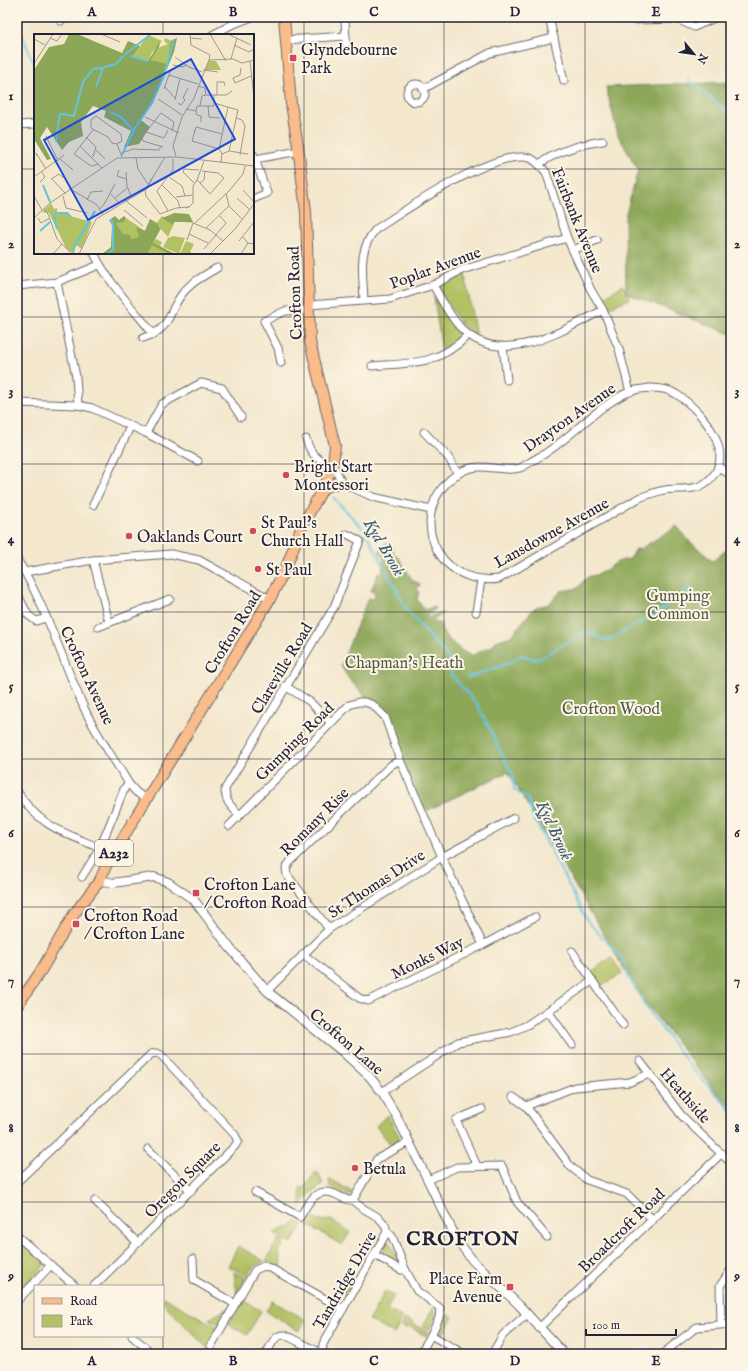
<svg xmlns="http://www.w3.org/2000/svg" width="748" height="1371" font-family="'IM FELL English',serif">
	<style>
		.green { fill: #b2c163; stroke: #6a724f }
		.forest { fill: #8da759; stroke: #58644a }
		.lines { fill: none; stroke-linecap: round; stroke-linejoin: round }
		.stream { stroke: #63c4e1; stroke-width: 2 }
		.minor-casing { stroke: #6b676e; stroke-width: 9 }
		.tertiary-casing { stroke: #6b676e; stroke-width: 10 }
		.primary-casing { stroke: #6b676e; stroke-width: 12 }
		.minor { stroke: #fff; stroke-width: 7 }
		.tertiary { stroke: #fff; stroke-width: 8 }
		.primary { stroke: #f9bc8a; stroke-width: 10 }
		.grid { fill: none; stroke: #22223b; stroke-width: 1; stroke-opacity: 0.55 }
		.poi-dot { fill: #d1495b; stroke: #fcf5e5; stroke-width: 1.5 }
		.labels { text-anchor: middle; stroke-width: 4; stroke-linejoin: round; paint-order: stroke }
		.shield { fill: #fcf5e5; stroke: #63616e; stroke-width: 1 }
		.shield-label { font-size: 15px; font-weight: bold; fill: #22223b }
		.poi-label { font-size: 16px; fill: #22223b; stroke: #fcf5e5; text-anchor: start }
		.street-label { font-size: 16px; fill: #22223b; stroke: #fcf5e5 }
		.park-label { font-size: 16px; fill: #545a49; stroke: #fcf5e5 }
		.water-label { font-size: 17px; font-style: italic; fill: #395b75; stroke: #fcf5e5 }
		.district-label { font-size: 20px; font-weight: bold; letter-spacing: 1px; fill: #22223b; stroke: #fcf5e5 }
		.inset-river { fill: none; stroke: #63c4e1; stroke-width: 2 }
		.inset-road { fill: none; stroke: #9f9892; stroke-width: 1 }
		.view { fill: #1d4ed8; fill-opacity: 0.15; stroke: #1d4ed8; stroke-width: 2 }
		.inset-edge { fill: none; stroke: #22223b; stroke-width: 2 }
		.neatline { fill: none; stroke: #22223b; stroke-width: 1.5 }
		.grid-label { font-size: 13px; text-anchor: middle; font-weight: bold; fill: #22223b }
	</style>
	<rect width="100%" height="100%" fill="#fcf5e5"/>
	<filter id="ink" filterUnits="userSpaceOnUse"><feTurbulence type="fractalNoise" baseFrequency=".025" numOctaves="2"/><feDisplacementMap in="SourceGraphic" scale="8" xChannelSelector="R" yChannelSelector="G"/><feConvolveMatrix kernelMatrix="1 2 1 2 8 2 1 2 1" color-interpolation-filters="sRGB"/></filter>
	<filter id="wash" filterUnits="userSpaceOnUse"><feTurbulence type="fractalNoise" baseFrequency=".012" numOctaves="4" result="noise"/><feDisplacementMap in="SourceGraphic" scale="16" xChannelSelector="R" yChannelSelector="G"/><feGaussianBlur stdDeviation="0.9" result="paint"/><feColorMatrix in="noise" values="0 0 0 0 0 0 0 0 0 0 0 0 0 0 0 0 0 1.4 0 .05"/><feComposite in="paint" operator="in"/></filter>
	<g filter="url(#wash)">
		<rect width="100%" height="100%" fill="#f3e7cc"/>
		<!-- green -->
		<g class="green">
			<path d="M465 274 476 337 461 324 437 287Z"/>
			<path d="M623 285 629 299 603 310 598 301Z"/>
			<path d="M434 296 460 335 452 346 442 352Z"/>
			<path d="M611 957 622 973 600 987 590 973Z"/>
			<path d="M387 1115 399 1136 398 1142 392 1146 376 1126Z"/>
			<path d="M316 1172 319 1174 323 1185 310 1194 301 1206 300 1187 303 1189Z"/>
			<path d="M329 1180H332L352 1192 349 1196 330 1187Z"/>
			<path d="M311 1216 319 1221 331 1220 350 1232 342 1245 306 1224Z"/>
			<path d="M296 1221 303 1224 292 1243 274 1233 293 1225Z"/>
			<path d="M17 1237 45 1261 44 1266 17 1295Z"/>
			<path d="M279 1238 285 1242 279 1252 282 1271 265 1263Z"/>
			<path d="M388 1240 398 1258V1264L381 1254Z"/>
			<path d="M238 1246 264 1261 252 1268 247 1276 228 1266Z"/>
			<path d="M234 1272 246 1278 237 1294Z"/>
			<path d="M341 1276 353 1283 345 1297Z"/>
			<path d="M385 1291 394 1296 387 1309 403 1318 394 1334 369 1320Z"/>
			<path d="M163 1297 219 1328 209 1345 219 1351 218 1354H213L163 1303Z"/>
			<path d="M243 1300 261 1311 247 1335 228 1324Z"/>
			<path d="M272 1301 306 1320 299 1331 266 1311Z"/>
			<path d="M230 1307 220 1325 209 1319Z"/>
			<path d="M433 1308C439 1316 433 1323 429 1330L423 1326Z"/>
			<path d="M444 1312 453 1317 442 1336 438 1331Z"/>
			<path d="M405 1319 428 1332 426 1336 407 1326 406 1329 402 1326Z"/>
		</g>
		<!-- forest -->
		<g class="forest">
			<path d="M731 82V334L626 293 625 217 638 170 618 135 606 87Z"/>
			<path d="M677 526 688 540 713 561 731 546V1111L640 996 508 772 428 810 422 806 413 784 414 780 409 778 402 759 403 756C400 753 391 722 391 718 374 704 349 685 341 665L368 598 374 599 375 594 371 591 378 573 383 571 382 564 384 559 379 552 385 544 389 543 393 548 394 555 399 558 413 581 419 583 420 585 417 589 419 591 417 599 424 610 434 607 435 609 427 616 429 619 432 615 444 613 434 620 435 623H440L442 627 441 629C446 639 461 651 471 656L492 646 496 641 511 636 534 608 549 604 561 591 578 588C591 570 589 580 604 571 616 564 614 561 630 559L636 549H640Z"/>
		</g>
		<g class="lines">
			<!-- stream -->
			<g class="stream">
				<path d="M17 23 35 66"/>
				<path d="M689 80 731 115"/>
				<path d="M333 497 365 531 408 611 450 660 451 675 477 704 513 776 514 790 528 799 532 815 588 922 622 958 628 976 648 1010 693 1070 731 1109"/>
				<path d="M467 678 511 662 522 655 537 660 586 631 607 641 659 612 691 586"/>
			</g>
		</g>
	</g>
	<g filter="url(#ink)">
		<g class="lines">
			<defs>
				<g id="minor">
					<path d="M58 17 61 21 65 17"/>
					<path d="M345 17 346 44"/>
					<path d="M549 17 564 81"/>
					<path d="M607 17 633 20 677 19 694 27 717 17"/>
					<path d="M212 35 231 25 252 17"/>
					<path d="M285 40 346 36"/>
					<circle cx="416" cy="93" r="9"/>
					<path d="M423 89 490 53 554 38"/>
					<path d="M17 125 35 124"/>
					<path d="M253 154 255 159 299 151"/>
					<path d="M539 164C558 151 581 144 603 141"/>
					<path d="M253 199 267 193 255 159"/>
					<path d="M573 250 597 240"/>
					<path d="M94 253C109 284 133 308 154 335"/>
					<path d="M57 282 76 377 78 405"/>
					<path d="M433 285C441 299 449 315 460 327 500 370 562 331 603 310"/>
					<path d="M17 286 57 282 99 265"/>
					<path d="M364 300C363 274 357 250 376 229 406 210 495 148 530 158 537 161 541 167 546 172L567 238 591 290 603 310 619 349 630 392"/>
					<path d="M309 305 390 299 433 285 462 270 567 238"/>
					<path d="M143 338C173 328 166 315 182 294 190 283 205 275 217 268"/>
					<path d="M503 347 507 380"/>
					<path d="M281 363 278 348 264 321 285 311 309 310"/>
					<path d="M372 366C412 363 439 365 468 335"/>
					<path d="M650 388C659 388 669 389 676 394 703 411 742 458 704 484 693 491 678 488 665 490 657 491 648 495 639 498L499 579C480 582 458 576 444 560 433 547 428 530 431 513 434 492 455 468 478 467 491 466 507 472 520 468 527 465 534 459 541 456 571 438 598 405 629 392 636 389 643 389 650 388Z"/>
					<path d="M17 403 78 405 92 408 146 433 198 461"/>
					<path d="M424 432 448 457 458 474"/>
					<path d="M146 433 162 404 201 383 222 388 241 417"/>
					<path d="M306 439C311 456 318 460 334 467L342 483"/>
					<path d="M718 467 731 475"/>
					<path d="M322 490 342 483 373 497 431 510"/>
					<path d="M93 505 130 427"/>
					<path d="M17 559C46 606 62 660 85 710 97 736 115 760 129 784L136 792 146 799"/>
					<path d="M93 560 109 622"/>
					<path d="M25 572 93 560 171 554 199 560 270 599"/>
					<path d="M17 593 28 615 36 621 46 618"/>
					<path d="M476 612 481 580"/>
					<path d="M98 627 170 599"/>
					<path d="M285 686 309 701 331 723"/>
					<path d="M17 791C38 826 65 833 100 848"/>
					<path d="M240 815C231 807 225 801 225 789L334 607 360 541 347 534"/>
					<path d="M229 826 349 705 359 702H365L373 705 385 717 400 760 442 857 483 945 368 1001 359 998 303 954"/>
					<path d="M82 877 100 848 125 787 129 784"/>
					<path d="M329 929 287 875 286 868 290 862 391 765 400 760"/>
					<path d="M483 945 535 917"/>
					<path d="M572 951 623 1025"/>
					<path d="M267 991 329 929 442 857 514 818"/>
					<path d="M548 1011 572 1045"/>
					<path d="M640 1061 682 1116 731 1163"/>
					<path d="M382 1092 458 1042 511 1032 527 1025 592 981"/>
					<path d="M513 1097 526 1106 571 1167 587 1180 627 1194 653 1220"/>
					<path d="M526 1106 575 1087 630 1082 649 1074"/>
					<path d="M148 1149 191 1191"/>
					<path d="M477 1166 456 1120 482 1109"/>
					<path d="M428 1180 457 1167 502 1166 517 1202 547 1237"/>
					<path d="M17 1182 151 1054 157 1053 161 1055 235 1135 238 1141 235 1146 94 1286"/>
					<path d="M255 1192 300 1217C308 1203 316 1186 335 1194 341 1197 347 1201 353 1200"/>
					<path d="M95 1201 138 1243"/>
					<path d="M387 1232 392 1236 405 1269"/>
					<path d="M17 1236 75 1286"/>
					<path d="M375 1255 401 1270 405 1269 417 1291 440 1308 439 1318 431 1335"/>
					<path d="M193 1259 194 1280 235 1304"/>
					<path d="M17 1301 51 1265"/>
					<path d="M721 1324 720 1286 731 1270"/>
					<path d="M539 1328 722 1153"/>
					<path d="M132 1336 153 1354"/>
					<path d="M211 1346 255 1270 264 1266 272 1269 343 1309"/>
					<path d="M17 1352 19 1354"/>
					<path d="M266 1354C271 1346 274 1334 285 1335L321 1353"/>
					<path d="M322 1354 323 1344 387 1232C385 1214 363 1213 353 1200L377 1159 409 1142"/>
					<path d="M420 1354 431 1335 464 1354"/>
					<path d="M492 1354 503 1335 527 1314"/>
					<path d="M662 1354 697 1327 731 1324"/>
				</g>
				<path id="tertiary" d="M100 880 113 883 154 877 168 882 194 900 230 948 267 991 344 1053 369 1076 382 1092 396 1115 457 1240 473 1261 519 1305 564 1354"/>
				<path id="primary" d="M17 1006 39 974 74 914 100 880 106 866 138 813 270 599 287 565 301 528 327 481 334 456 335 446 310 342 306 212 298 146 291 104 284 17"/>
			</defs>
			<!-- minor casing -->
			<use href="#minor" class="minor-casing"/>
			<!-- tertiary casing -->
			<use href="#tertiary" class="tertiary-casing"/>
			<!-- primary casing -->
			<use href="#primary" class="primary-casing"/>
			<!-- minor -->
			<use href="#minor" class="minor"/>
			<!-- tertiary -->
			<use href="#tertiary" class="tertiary"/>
			<!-- primary -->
			<use href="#primary" class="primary"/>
		</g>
	</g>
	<!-- grid -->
	<path class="grid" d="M163 17V35M304 17V1354M444 17V1354M585 17V1354M17 169H35M253 169H731M163 253V1286M17 317H731M17 464H731M17 612H731M17 759H731M17 907H731M17 1054H731M17 1202H731M163 1336V1354"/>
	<!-- markers -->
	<g class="poi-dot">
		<rect x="289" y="54" width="8" height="8" rx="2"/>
		<circle cx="286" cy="475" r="4"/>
		<circle cx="253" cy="531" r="4"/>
		<circle cx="129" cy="536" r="4"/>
		<circle cx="258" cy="569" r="4"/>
		<rect x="192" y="889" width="8" height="8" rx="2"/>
		<rect x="72" y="920" width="8" height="8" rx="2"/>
		<circle cx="355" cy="1168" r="4"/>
		<rect x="506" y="1283" width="8" height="8" rx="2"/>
	</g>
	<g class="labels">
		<!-- shield labels -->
		<rect class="shield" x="95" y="840" width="38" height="26" rx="3"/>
		<g class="shield-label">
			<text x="114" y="858">A232</text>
		</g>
		<!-- poi labels -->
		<g class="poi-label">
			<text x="301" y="55">Glyndebourne<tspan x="301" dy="18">Park</tspan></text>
			<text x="294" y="472">Bright Start<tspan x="294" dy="18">Montessori</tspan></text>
			<text x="261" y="528">St Paul's<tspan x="261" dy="18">Church Hall</tspan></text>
			<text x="137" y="542">Oaklands Court</text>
			<text x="266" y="575">St Paul</text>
			<text x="204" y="890">Crofton Lane<tspan x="204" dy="18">/ Crofton Road</tspan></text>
			<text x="84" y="921">Crofton Road<tspan x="84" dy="18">/ Crofton Lane</tspan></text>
			<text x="363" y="1174">Betula</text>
			<text x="502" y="1284" text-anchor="end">Place Farm<tspan x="502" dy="18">Avenue</tspan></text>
		</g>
		<!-- street labels -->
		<g class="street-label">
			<text transform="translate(578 220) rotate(68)" y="6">Fairbank Avenue</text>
			<text transform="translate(435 267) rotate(-20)" y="6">Poplar Avenue</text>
			<text transform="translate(294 293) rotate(-92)" y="6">Crofton Road</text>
			<text transform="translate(569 417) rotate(-35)" y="6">Drayton Avenue</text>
			<text transform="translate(551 532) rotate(-29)" y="6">Lansdowne Avenue</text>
			<text transform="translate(232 632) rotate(-59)" y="6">Crofton Road</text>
			<text transform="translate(281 668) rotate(-59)" y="6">Clareville Road</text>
			<text transform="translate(88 675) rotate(65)" y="6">Crofton Avenue</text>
			<text transform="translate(294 741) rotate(-45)" y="6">Gumping Road</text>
			<text transform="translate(314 821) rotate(-45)" y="6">Romany Rise</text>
			<text transform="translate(376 883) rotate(-33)" y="6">St Thomas Drive</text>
			<text transform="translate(427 957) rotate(-26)" y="6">Monks Way</text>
			<text transform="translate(347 1041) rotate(41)" y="6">Crofton Lane</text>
			<text transform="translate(686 1095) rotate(49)" y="6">Heathside</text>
			<text transform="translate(182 1179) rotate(-45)" y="6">Oregon Square</text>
			<text transform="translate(621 1230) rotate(-44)" y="6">Broadcroft Road</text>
			<text transform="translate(344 1280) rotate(-60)" y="6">Tandridge Drive</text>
		</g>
		<!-- park labels -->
		<g class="park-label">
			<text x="678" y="601">Gumping<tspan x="678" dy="18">Common</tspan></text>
			<text x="404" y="668">Chapman's Heath</text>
			<text x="611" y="714">Crofton Wood</text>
		</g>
		<!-- water labels -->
		<g class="water-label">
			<text transform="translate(385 547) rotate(59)" y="6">Kyd Brook</text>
			<text transform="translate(555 830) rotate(65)" y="6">Kyd Brook</text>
		</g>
		<!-- district labels -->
		<g class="district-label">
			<text x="463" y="1245">CROFTON</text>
		</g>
	</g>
	<!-- overview -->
	<g transform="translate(34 34)">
		<rect width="220" height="220" fill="#f3e7cc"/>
		<path d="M114 1 128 7 117 20 116 26 98 23ZM131 4 138 7 133 31 117 26 126 13 134 10 130 7ZM175 27H182L187 36H170ZM17 169 20 175 23 174V179H35L36 182 58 188 48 215 42 211 40 220 32 214 15 179 8 178ZM140 179 147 182 153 180 159 189 141 187 134 203 127 195 119 208 122 205 128 208 126 212 141 220H69L77 214 78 203 89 200 82 189 84 187 90 188 92 184 111 197 116 185 122 190 128 182 130 184ZM139 202 151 204 145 220 129 213 134 204ZM152 207 160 210 156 218 159 220H146Z" fill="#b2c163"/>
		<path d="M35 0H43L88 19 94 7 106 12 98 23 115 26 126 7 125 14 117 26 133 30 137 7 143 4 140 18 123 59 107 86 116 93 105 110 90 113 97 97 70 83 72 77 59 72 47 88 49 102 35 108 28 116 13 93 6 104 17 125 13 126 0 105V36L15 13 30 10ZM141 179 155 180 159 188H140L139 191 128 184ZM81 182 85 186 90 182 92 184 90 188 82 189 89 200 96 201 97 205 105 203 102 193 111 197 116 185 123 189 126 195 119 209 141 220H135L118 211 113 220H68L77 213 78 191 75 186Z" fill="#8da759"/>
		<path class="inset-river" d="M90 21 116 1M96 22 114 27M70 33 82 30 89 22M131 38 140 5M49 48 59 35 69 34 62 53M76 78 87 83 99 96M24 92 26 80 40 82 49 48M22 108 24 93M88 121 101 94 118 69 131 39M9 151 16 168M21 179H33L37 183M20 180 23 195M6 197 16 188M38 217 61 177M74 219 79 216V191L77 185"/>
		<path class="inset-road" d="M67 0 86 8M156 0 157 11 176 21 175 26M176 0 192 27M194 0 217 11M16 4 23 7 28 0M156 4 168 5M0 5 11 11M200 11 215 18 220 15M141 23 155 33 168 38M197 25 203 4M175 26 199 25 208 29 220 26M216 27 220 64M1 28 19 0M139 31 148 33 153 31M207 34 206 41 199 44 201 49 217 42M169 36 184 38M135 41 164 50M164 52 171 54 172 61H192L198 57M131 53 141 64M130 55 136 38M183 61V48H190L191 52M124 65 148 81M141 66 146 44M144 69 147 71 151 66 149 64 154 54M180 69 204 76 195 117 188 120M166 72 168 62 172 61M174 72 175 83 186 84M152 75 162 77 163 72H180V61M162 77 163 81 167 82V88M62 82 57 86V94L74 103 78 109 83 110M62 82 87 100 88 107 83 110M111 83 145 99M202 84 208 86 211 92 206 121M59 96 40 120 57 132 65 130M112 98 130 104 134 96M12 102 24 127M52 103 62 113 59 123M83 110 88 123M46 112 68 134M129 113 109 107 108 103 127 79 140 88 138 97M185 115 158 107 162 93 188 100M62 116 71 125M195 117 214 120M91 118 99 115 125 116 127 112M3 122 2 119 12 135M142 122 139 112 148 83 160 64 175 26M131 123 111 156 112 162 126 180 142 174 155 173 152 174M102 124 104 135 114 150M26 125 39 136M170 127 163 146 166 149 170 146 171 137M187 129 188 120 185 115 194 73M85 136 83 142 92 145M92 138 93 152 97 162M0 143 30 121M135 143 148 152 151 162M17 144 32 160M17 145 25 140 30 144M6 148 11 143 8 138M160 149 149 138 150 135 165 136M166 149 176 160 190 144 184 139 168 137M128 151 144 167 146 174M38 156 63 171 69 180M112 156 118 145M209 156 220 168M192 159 195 172 208 185M77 160 85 169M0 162 8 176M29 162 32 174M142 163 159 161M81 164 93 154M203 164 215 175M53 166 57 158 69 157M91 166 113 184M155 173 159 169V152L163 146M32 174 53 179M10 175 14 180 23 205 38 220M65 175 69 172 81 150M90 176 109 192M134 177 123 157 139 136V125M0 184 16 169 83 124 143 123 220 132M4 184 7 189 16 184M161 189 195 157 209 140 211 132M172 194 195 172M155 200 174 209M208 202 214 209 220 210M153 206 159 189 176 196 189 207M205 207 220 188M170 215 192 189 186 182M19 220 28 210M45 220 62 185 111 156M176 220 201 195 220 170M207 220 214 209"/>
		<path class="view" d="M157 25 201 105 54 186 10 106Z"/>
		<rect width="220" height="220" class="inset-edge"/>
	</g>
	<!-- margin -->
	<rect width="748" height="1371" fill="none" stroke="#fcf5e5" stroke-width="44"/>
	<!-- legend -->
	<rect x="34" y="1285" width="130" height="52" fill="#fcf5e5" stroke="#a5a1a1"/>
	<rect x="42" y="1298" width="20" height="6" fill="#f9bc8a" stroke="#a5a1a1"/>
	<text x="70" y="1305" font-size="12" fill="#22223b">Road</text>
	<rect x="42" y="1315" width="20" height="12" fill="#b2c163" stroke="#a5a1a1"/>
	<text x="70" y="1325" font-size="12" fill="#22223b">Park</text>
	<!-- north arrow -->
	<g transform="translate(694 54) rotate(119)" stroke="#fcf5e5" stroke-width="3" paint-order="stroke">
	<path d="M0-3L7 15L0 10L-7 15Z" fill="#22223b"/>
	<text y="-6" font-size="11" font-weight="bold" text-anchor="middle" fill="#22223b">N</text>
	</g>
	<!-- scale -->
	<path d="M586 1329v6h90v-6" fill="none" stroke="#22223b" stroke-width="2"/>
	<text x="592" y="1329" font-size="12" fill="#22223b" stroke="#fcf5e5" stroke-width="3" paint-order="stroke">100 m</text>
	<rect x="22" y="22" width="704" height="1327" class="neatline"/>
	<g class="grid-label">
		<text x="92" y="16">A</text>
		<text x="233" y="16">B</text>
		<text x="374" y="16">C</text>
		<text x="515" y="16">D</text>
		<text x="656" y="16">E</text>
		<text x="11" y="100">1</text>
		<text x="737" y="100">1</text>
		<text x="11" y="248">2</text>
		<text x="737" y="248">2</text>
		<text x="11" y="395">3</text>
		<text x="737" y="395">3</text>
		<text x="11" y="543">4</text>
		<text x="737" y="543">4</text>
		<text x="11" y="690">5</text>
		<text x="737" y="690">5</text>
		<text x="11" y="837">6</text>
		<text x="737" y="837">6</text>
		<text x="11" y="985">7</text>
		<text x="737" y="985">7</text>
		<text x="11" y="1132">8</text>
		<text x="737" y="1132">8</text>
		<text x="11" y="1280">9</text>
		<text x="737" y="1280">9</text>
		<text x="92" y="1365">A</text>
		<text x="233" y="1365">B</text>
		<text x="374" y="1365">C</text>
		<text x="515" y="1365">D</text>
		<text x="656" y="1365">E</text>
	</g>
</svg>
